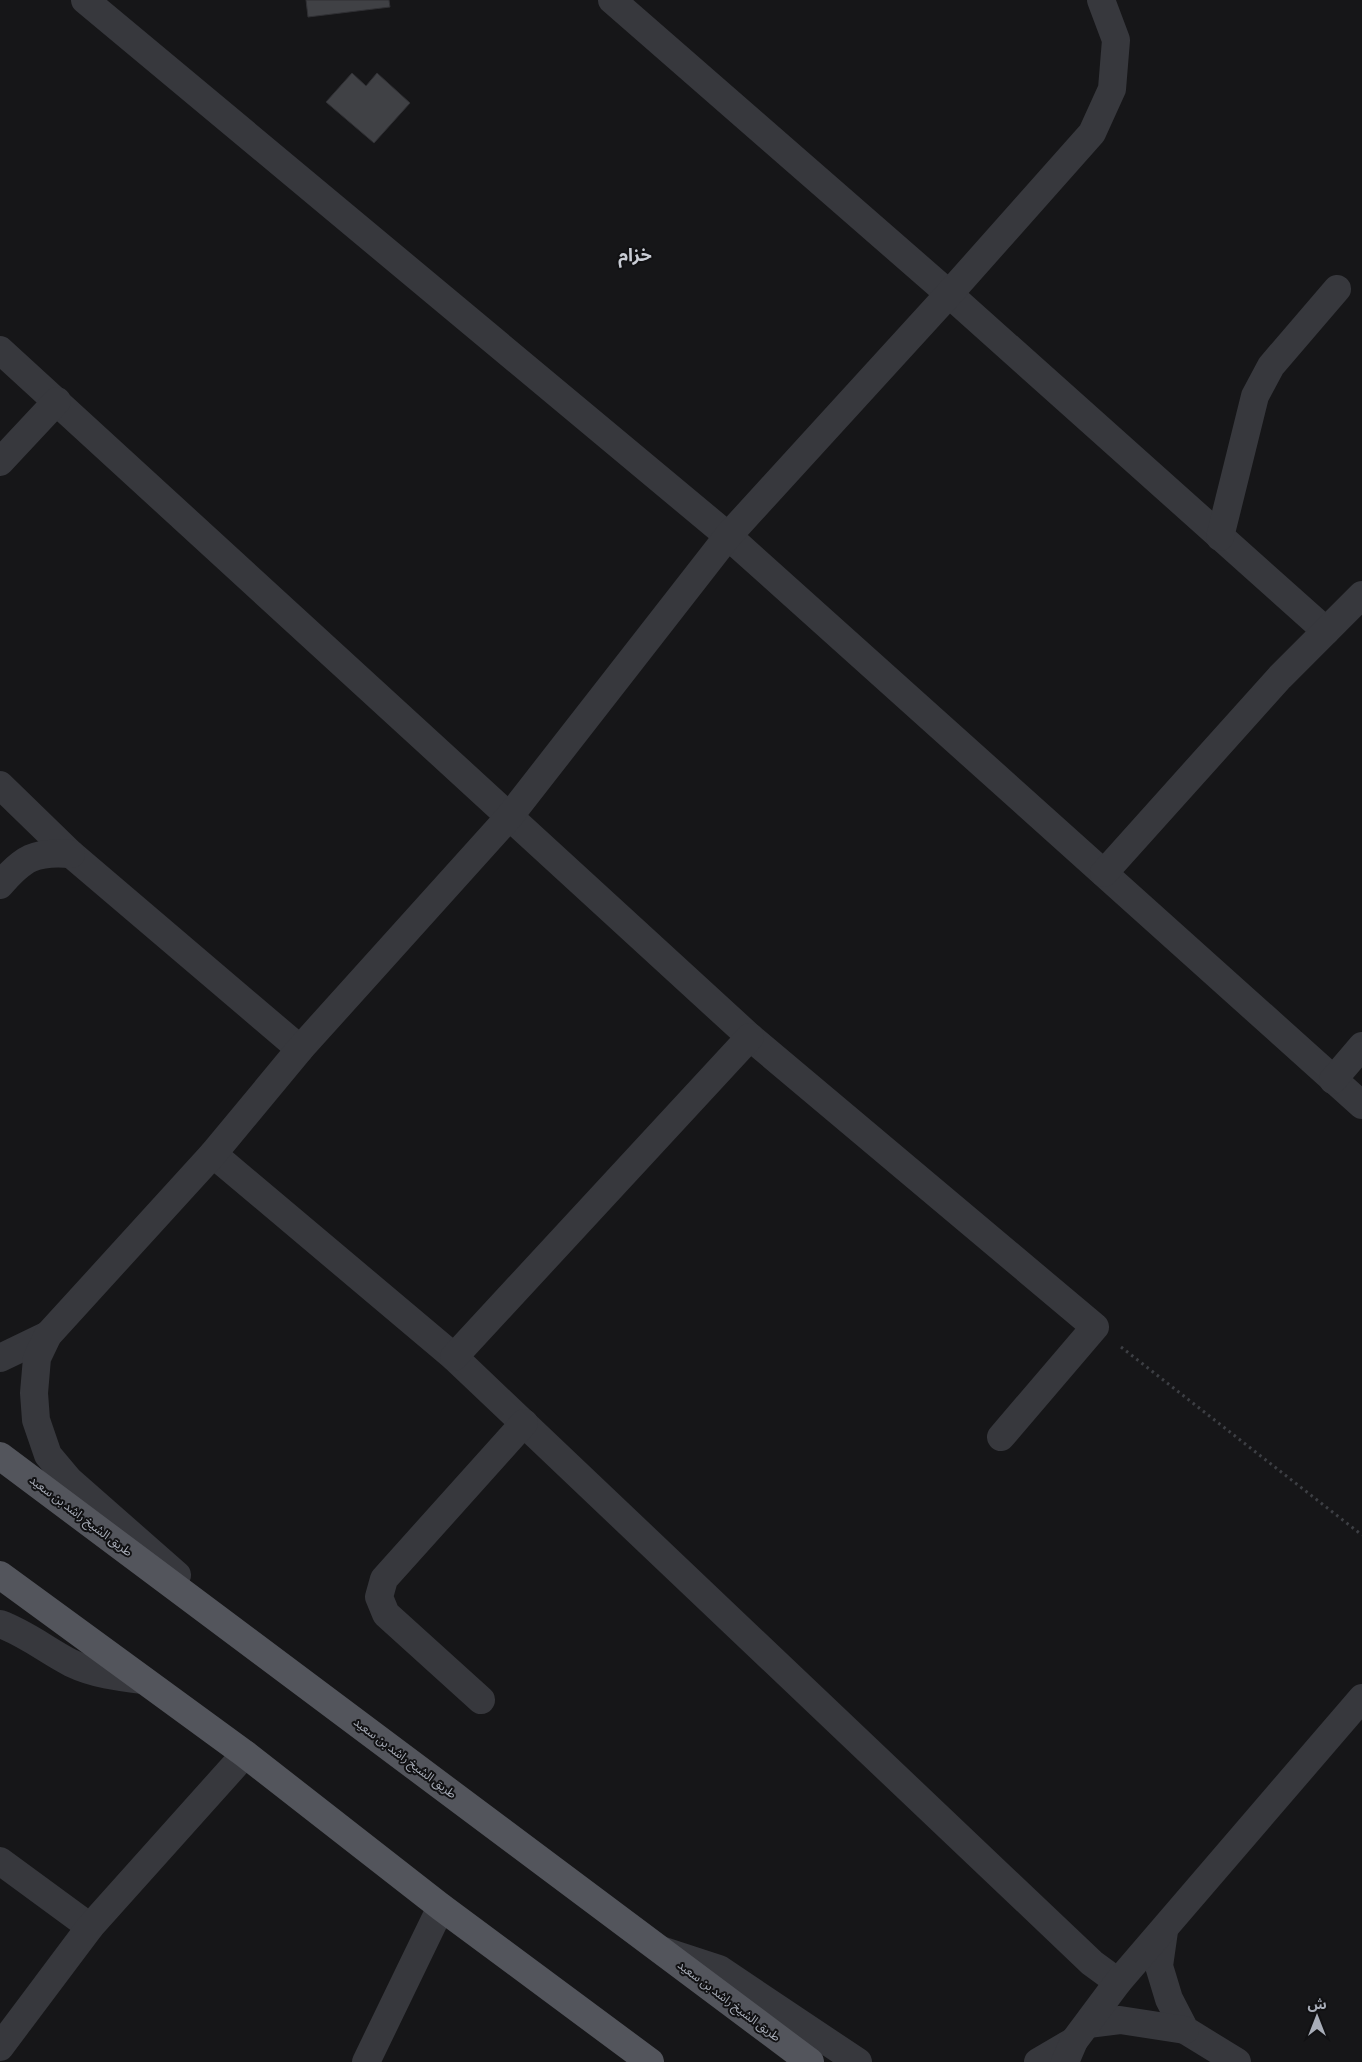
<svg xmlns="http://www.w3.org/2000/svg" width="1362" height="2062" font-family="Barlow,'Noto Sans Arabic',sans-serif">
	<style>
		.building { fill: #404145; stroke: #303034 }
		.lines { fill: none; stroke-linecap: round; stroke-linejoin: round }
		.path { stroke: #3d3f44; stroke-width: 3; stroke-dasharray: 2.5 4; stroke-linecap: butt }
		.minor { stroke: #37383d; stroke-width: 28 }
		.major { stroke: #53555c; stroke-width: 28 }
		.labels { text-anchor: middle; stroke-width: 4; stroke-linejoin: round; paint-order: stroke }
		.street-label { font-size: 12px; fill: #a8adb8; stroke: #111113 }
		.district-label { font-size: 18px; font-weight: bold; fill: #c9ccd4; stroke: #111113 }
	</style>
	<rect width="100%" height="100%" fill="#161618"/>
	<!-- building -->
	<g class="building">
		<path d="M306 0H389L390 7 308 17Z"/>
		<path d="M352 73 366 86 377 73 410 103 374 143 326 102Z"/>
	</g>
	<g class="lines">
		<!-- path -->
		<path class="path" d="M1121 1347 1362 1535"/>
		<!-- minor -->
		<g class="minor">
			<path d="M85 0 728 536 1362 1105"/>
			<path d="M612 0 949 294 1326 631"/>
			<path d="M0 350 750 1037 1095 1327 1001 1437"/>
			<path d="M0 462 57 401"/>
			<path d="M1220 537 1255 396 1271 366 1337 289"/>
			<path d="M0 785 71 854 300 1049"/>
			<path d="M1104 873 1280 677 1362 595"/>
			<path d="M0 885C23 858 35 851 71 854"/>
			<path d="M1333 1080 1362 1046"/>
			<path d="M213 1154 454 1357 1092 1963 1118 1982"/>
			<path d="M454 1357 750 1037"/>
			<path d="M0 1358 48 1335"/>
			<path d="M177 1575 69 1480 48 1455 36 1420 34 1393 37 1358 48 1335 213 1154 300 1049 509 817 728 536 949 294 1092 133 1112 89 1116 40 1101 0"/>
			<path d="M0 1624C27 1634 46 1650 71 1663 94 1674 118 1677 143 1680"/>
			<path d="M481 1700 386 1614 379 1597 384 1579 524 1423"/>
			<path d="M0 1861 90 1927"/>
			<path d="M1164 1931 1159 1966 1169 1999 1185 2030 1237 2062"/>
			<path d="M664 1951 719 1969 858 2062"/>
			<path d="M1088 2024 1120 2020 1185 2030"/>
			<path d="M0 2047 90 1927 245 1754"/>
			<path d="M366 2062 441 1907"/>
			<path d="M1038 2062 1074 2041"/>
			<path d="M1065 2062 1074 2041 1118 1982 1362 1698"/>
		</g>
		<!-- major -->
		<g class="major">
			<path d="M0 1456 810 2062"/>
			<path d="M0 1575 245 1754 441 1907 650 2062"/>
		</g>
	</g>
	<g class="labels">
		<!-- street labels -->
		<g class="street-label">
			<text transform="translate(81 1516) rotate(37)" y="4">طريق الشيخ راشد بن سعيد</text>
			<text transform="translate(405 1758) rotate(37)" y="4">طريق الشيخ راشد بن سعيد</text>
			<text transform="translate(729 2001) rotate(37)" y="4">طريق الشيخ راشد بن سعيد</text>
		</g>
		<!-- district labels -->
		<g class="district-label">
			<text x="635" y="261">خزام</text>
		</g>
	</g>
	<!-- north arrow -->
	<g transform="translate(1317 2017)" stroke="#111113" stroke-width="4" paint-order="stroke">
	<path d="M0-4L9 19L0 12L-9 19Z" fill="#a8adb8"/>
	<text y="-8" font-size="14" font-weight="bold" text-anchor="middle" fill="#a8adb8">ش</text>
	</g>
</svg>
